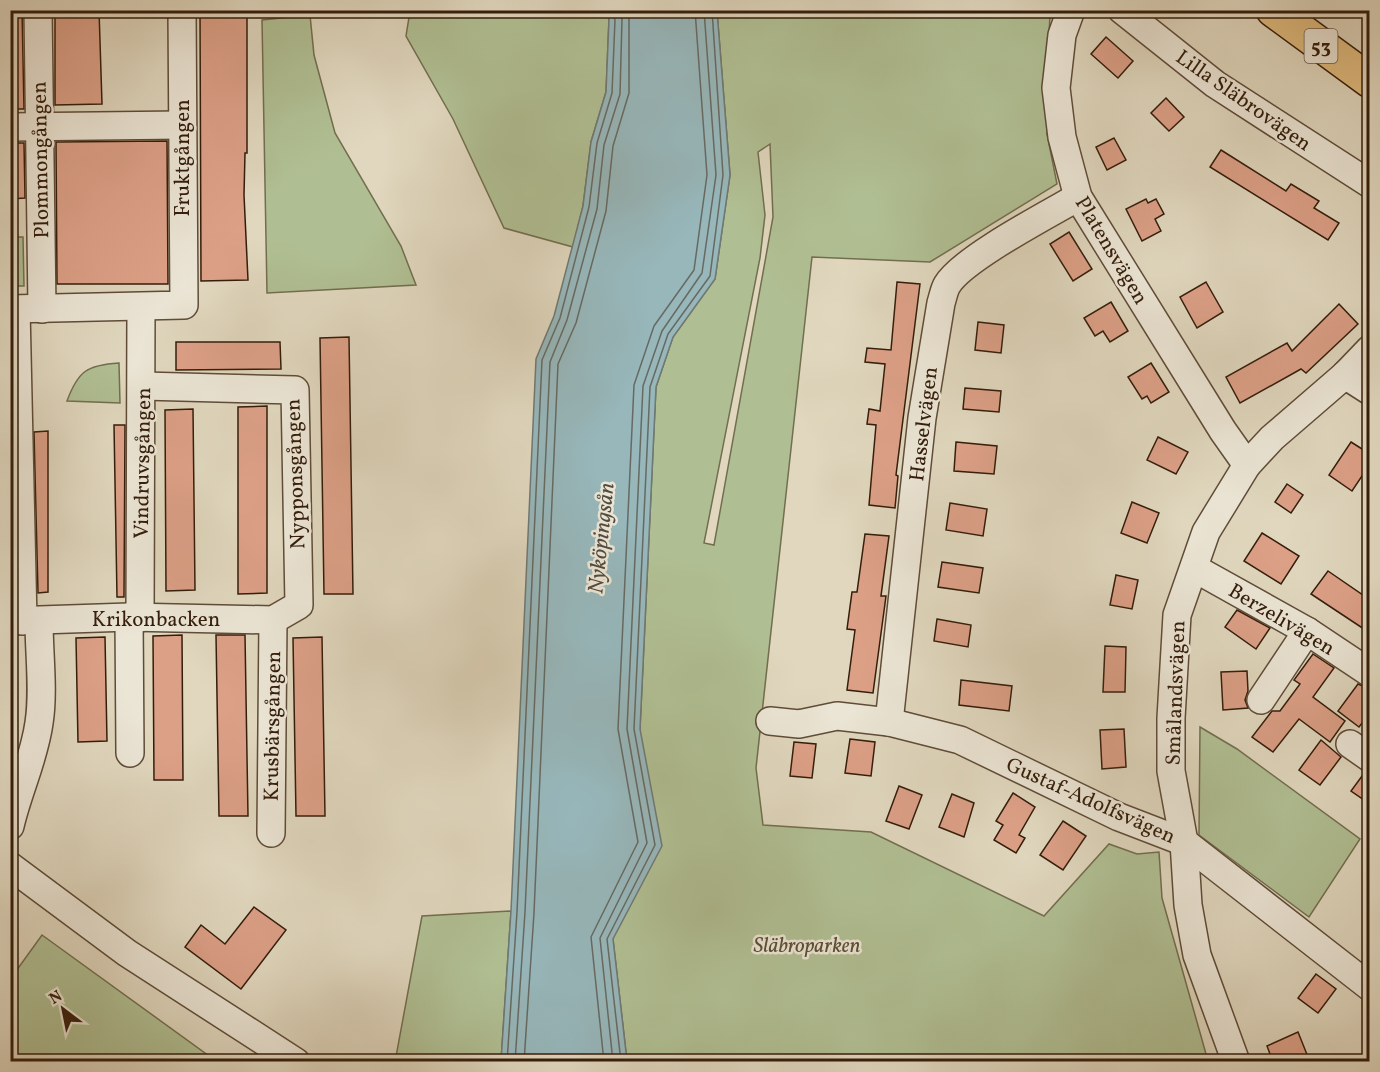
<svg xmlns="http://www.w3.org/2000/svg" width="1380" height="1072" font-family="Vollkorn,serif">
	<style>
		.green { fill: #b0bf93; stroke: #726e4f; stroke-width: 1.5; fill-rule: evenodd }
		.water { fill: #97b7bb; stroke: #6f7975; stroke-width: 1.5 }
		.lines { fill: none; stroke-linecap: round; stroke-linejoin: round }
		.shore { stroke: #666a63; stroke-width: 1.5 }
		.building { fill: #dca087; stroke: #341d0b; stroke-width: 1.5 }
		.minor-casing { stroke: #5f4c38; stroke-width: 30 }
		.major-casing { stroke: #341d0b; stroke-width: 36 }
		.minor { stroke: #ebe5d5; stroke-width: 27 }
		.major { stroke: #e0bc7f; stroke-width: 33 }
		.labels { text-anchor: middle; stroke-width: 5; stroke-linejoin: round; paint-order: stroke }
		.shield { fill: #ebe5d5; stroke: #6b5948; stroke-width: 1.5 }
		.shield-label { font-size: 20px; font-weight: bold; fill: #341d0b }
		.street-label { font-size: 21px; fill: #341d0b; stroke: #ebe5d5 }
		.park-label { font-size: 21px; font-style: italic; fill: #594e34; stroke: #ebe5d5 }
		.water-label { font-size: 22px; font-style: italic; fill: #524b40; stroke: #ebe5d5 }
	</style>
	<rect width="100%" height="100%" fill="#e0d7be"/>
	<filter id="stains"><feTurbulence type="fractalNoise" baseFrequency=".00333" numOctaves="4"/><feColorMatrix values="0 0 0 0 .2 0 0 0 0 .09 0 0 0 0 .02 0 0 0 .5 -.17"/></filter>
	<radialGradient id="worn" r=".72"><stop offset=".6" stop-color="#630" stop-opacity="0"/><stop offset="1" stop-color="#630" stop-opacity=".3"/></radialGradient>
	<!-- green -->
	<g class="green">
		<path d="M410 11H604L609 19 606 92 591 142 583 206 573 247 504 228 453 119 406 36Z"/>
		<path d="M717 11H1053L1050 16 1046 88 1047 134 1057 184 930 262 812 257 756 768 763 825 871 832 1044 916 1109 844 1137 854 1159 852 1162 898 1208 1061H627L613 939 640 729 656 387 673 337 715 279 730 175ZM770 144 773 217 714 545 704 543 760 258 765 215 758 152Z"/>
		<path d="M310 15 314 55 335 133 401 246 416 285 267 293 262 20Z"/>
		<path d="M11 237H23L24 286H11Z"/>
		<path d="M119 363 120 403 67 401C78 371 87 365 119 363Z"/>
		<path d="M1200 727 1237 749 1360 839 1309 917 1199 835Z"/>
		<path d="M511 911 501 1061 395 1062 422 916Z"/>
		<path d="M42 935 216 1061H11V978Z"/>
	</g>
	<!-- water -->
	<path class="water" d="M604 11H717L730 175 715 279 673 337 656 387 640 729 662 846 613 939 627 1061H501L511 911 536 359 554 316 583 206 591 142 606 92 609 19Z"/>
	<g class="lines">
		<!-- shore -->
		<g class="shore">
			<path d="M507 1062 517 912 542 360 560 318 589 207 597 143 612 93 615 20 611 10"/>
			<path d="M515 1062 525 912 550 362 567 320 597 209 604 145 620 94 622 19 619 10"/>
			<path d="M524 1062 534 913 558 364 576 323 606 211 613 146 629 93V10"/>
			<path d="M604 1062 591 937 638 842 618 729 634 385 654 326 694 270 707 175 695 10"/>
			<path d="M613 1062 600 938 647 843 627 729 643 386 662 331 702 273 716 175 704 10"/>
			<path d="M621 1062 607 939 655 845 634 729 650 387 668 334 710 276 723 175 712 10"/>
		</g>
	</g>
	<!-- building -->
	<g class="building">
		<path d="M10 10H22L24 109H10Z"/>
		<path d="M55 10H99L102 104 55 105Z"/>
		<path d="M200 10H247V153H245L244 195 248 280 201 281Z"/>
		<path d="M1106 37 1133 61 1118 78 1091 54Z"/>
		<path d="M1166 98 1184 117 1169 131 1151 113Z"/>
		<path d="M1114 138 1126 160 1107 170 1096 147Z"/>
		<path d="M167 141 168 284H57L56 142Z"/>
		<path d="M10 143H24L25 198 10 199Z"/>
		<path d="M1221 150 1286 191 1291 184 1319 201 1314 208 1339 223 1328 240 1210 167Z"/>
		<path d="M1146 199 1148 203 1156 199 1164 214 1155 219 1161 231 1142 241 1126 209Z"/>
		<path d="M1069 232 1092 269 1073 281 1050 244Z"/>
		<path d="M897 282 920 284 896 475 898 476 895 508 869 505 876 425 867 424 869 409 880 411 885 364 865 362 867 348 891 350Z"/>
		<path d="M1206 282 1223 312 1197 328 1180 297Z"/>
		<path d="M1111 302 1128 331 1110 342 1103 331 1095 336 1084 318Z"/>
		<path d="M1339 304 1358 324 1306 373 1301 369 1240 403 1226 377 1287 343 1292 351Z"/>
		<path d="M978 322 1004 325 1001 353 975 350Z"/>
		<path d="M349 337 353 594H324L320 338Z"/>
		<path d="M176 342H280L281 369 176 370Z"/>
		<path d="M1151 363 1169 392 1151 403 1147 396 1142 399 1128 377Z"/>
		<path d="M965 388 1001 391 999 412 963 409Z"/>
		<path d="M267 406V593L238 594V407Z"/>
		<path d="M193 409 195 590 166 591 165 410Z"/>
		<path d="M114 425H125L124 597H117Z"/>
		<path d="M48 431V592L38 593 34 432Z"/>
		<path d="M1158 437 1188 452 1176 474 1147 460Z"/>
		<path d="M956 442 997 446 994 474 954 471Z"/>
		<path d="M1351 442 1370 454V464L1352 491 1329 475Z"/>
		<path d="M1287 484 1303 495 1291 513 1275 502Z"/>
		<path d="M1132 502 1159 513 1147 543 1121 533Z"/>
		<path d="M950 503 987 509 983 536 946 530Z"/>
		<path d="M1262 533 1299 556 1281 584 1244 561Z"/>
		<path d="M865 534 889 536 881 596H886L873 693 847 690 855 630 847 629 852 592H857Z"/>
		<path d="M942 562 983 568 979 593 938 587Z"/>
		<path d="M1328 571 1370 600V633L1311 594Z"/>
		<path d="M1116 575 1138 580 1132 609 1110 605Z"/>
		<path d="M1237 610 1270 628 1256 649 1225 627Z"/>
		<path d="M937 619 971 625 968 647 934 641Z"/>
		<path d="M182 635 183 780H154L153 636Z"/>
		<path d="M216 635H245L248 816H219Z"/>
		<path d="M105 637 107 741 78 742 76 638Z"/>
		<path d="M322 637 325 816H296L293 638Z"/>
		<path d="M1105 646 1126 647 1125 692H1103Z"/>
		<path d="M1313 654 1334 668 1313 697 1345 721 1330 742 1299 719 1273 752 1252 737 1272 711H1280L1300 684 1294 680Z"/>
		<path d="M1247 671 1248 691 1245 700 1248 708 1223 710 1221 672Z"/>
		<path d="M961 680 1012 686 1009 711 959 705Z"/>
		<path d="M1358 684 1370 689V713L1359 727 1338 711Z"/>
		<path d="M1124 729 1126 767 1102 769 1100 730Z"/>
		<path d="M850 739 875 742 871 776 845 773Z"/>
		<path d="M1321 740 1341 757 1320 785 1299 770Z"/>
		<path d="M794 742 816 744 812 778 790 776Z"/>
		<path d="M1365 772 1370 774V804L1351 791Z"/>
		<path d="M899 786 922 795 909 829 886 821Z"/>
		<path d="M1013 793 1035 807 1019 835 1025 838 1016 853 994 840 1003 825 996 821Z"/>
		<path d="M952 794 974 803 964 837 939 827Z"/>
		<path d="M1063 821 1086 836 1063 870 1040 855Z"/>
		<path d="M254 907 286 930 241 989 185 947 201 925 225 944Z"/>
		<path d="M1316 974 1336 989 1318 1013 1298 998Z"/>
		<path d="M1298 1032 1310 1062H1273L1267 1046Z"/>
	</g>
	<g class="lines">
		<defs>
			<g id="minor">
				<path d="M38 10 42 309"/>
				<path d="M1071 10 1062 35 1056 88 1062 137 1078 197 1223 431 1247 465"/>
				<path d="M1122 10 1215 84 1370 184"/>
				<path d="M10 127 182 125"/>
				<path d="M10 309 184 305 182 10"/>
				<path d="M16 309 23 621"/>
				<path d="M1345 375 1370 391"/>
				<path d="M1194 568 1307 631 1370 673"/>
				<path d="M129 617 130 753"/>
				<path d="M140 618 141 308"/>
				<path d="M10 621 129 617 273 620 299 605 295 390 143 386"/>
				<path d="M1261 700 1307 631"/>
				<path d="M770 721 799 724 837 716 889 722 960 740 1119 817 1184 842 1370 987"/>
				<path d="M889 722 922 418 941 303C943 297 944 290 947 285 962 259 1049 214 1078 197"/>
				<path d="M1350 744 1370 758"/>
				<path d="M10 826C18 791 34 759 39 723 44 691 39 654 39 621"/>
				<path d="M271 833 273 620"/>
				<path d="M10 866 127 953 296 1062"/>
				<path d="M1236 1062 1197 955 1188 905 1184 842 1171 771V718L1177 615 1206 532 1247 465 1272 438 1345 375 1370 349"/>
			</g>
			<path id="major" d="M1273 10 1370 81"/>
		</defs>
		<!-- minor casing -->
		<use href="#minor" class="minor-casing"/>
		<!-- major casing -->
		<use href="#major" class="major-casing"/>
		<!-- minor -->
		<use href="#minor" class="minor"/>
		<!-- major -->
		<use href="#major" class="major"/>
	</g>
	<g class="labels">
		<!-- shield labels -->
		<rect class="shield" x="1304.5" y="29" width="33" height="34" rx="4.5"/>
		<g class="shield-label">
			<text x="1321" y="53">53</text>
		</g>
		<!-- street labels -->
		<g class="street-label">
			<text transform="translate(1244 100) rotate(35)" y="7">Lilla Släbrovägen</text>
			<text transform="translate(182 158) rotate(-90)" y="7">Fruktgången</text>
			<text transform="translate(40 160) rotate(-91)" y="7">Plommongången</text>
			<text transform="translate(1112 250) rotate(59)" y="7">Platensvägen</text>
			<text transform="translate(923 424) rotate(-83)" y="7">Hasselvägen</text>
			<text transform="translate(142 463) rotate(-89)" y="7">Vindruvsgången</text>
			<text transform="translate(295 474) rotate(-92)" y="7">Nypponsgången</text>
			<text x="156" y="626">Krikonbacken</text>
			<text transform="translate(1282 619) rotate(31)" y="7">Berzelivägen</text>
			<text transform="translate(1175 693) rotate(-88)" y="7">Smålandsvägen</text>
			<text transform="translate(272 726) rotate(-89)" y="7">Krusbärsgången</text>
			<text transform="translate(1091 800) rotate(24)" y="7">Gustaf-Adolfsvägen</text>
		</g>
		<!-- park labels -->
		<g class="park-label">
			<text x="807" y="952">Släbroparken</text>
		</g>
		<!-- water labels -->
		<g class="water-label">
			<text transform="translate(600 538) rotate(-84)" y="8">Nyköpingsån</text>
		</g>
	</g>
	<!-- margin -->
	<rect width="1380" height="1072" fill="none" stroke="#e0d7be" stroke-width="36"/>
	<rect x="12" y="12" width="1356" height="1048" fill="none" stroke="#341d0b" stroke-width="3"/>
	<rect x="18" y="18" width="1344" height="1036" fill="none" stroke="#341d0b" stroke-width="1.5"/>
	<!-- north arrow -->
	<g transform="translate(63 1009) rotate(328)" stroke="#ebe5d5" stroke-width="4.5" paint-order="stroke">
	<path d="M0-4.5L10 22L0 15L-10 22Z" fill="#341d0b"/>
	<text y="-9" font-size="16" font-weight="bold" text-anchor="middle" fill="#341d0b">N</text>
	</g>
	<rect width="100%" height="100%" filter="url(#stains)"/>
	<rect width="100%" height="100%" fill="url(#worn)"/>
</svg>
